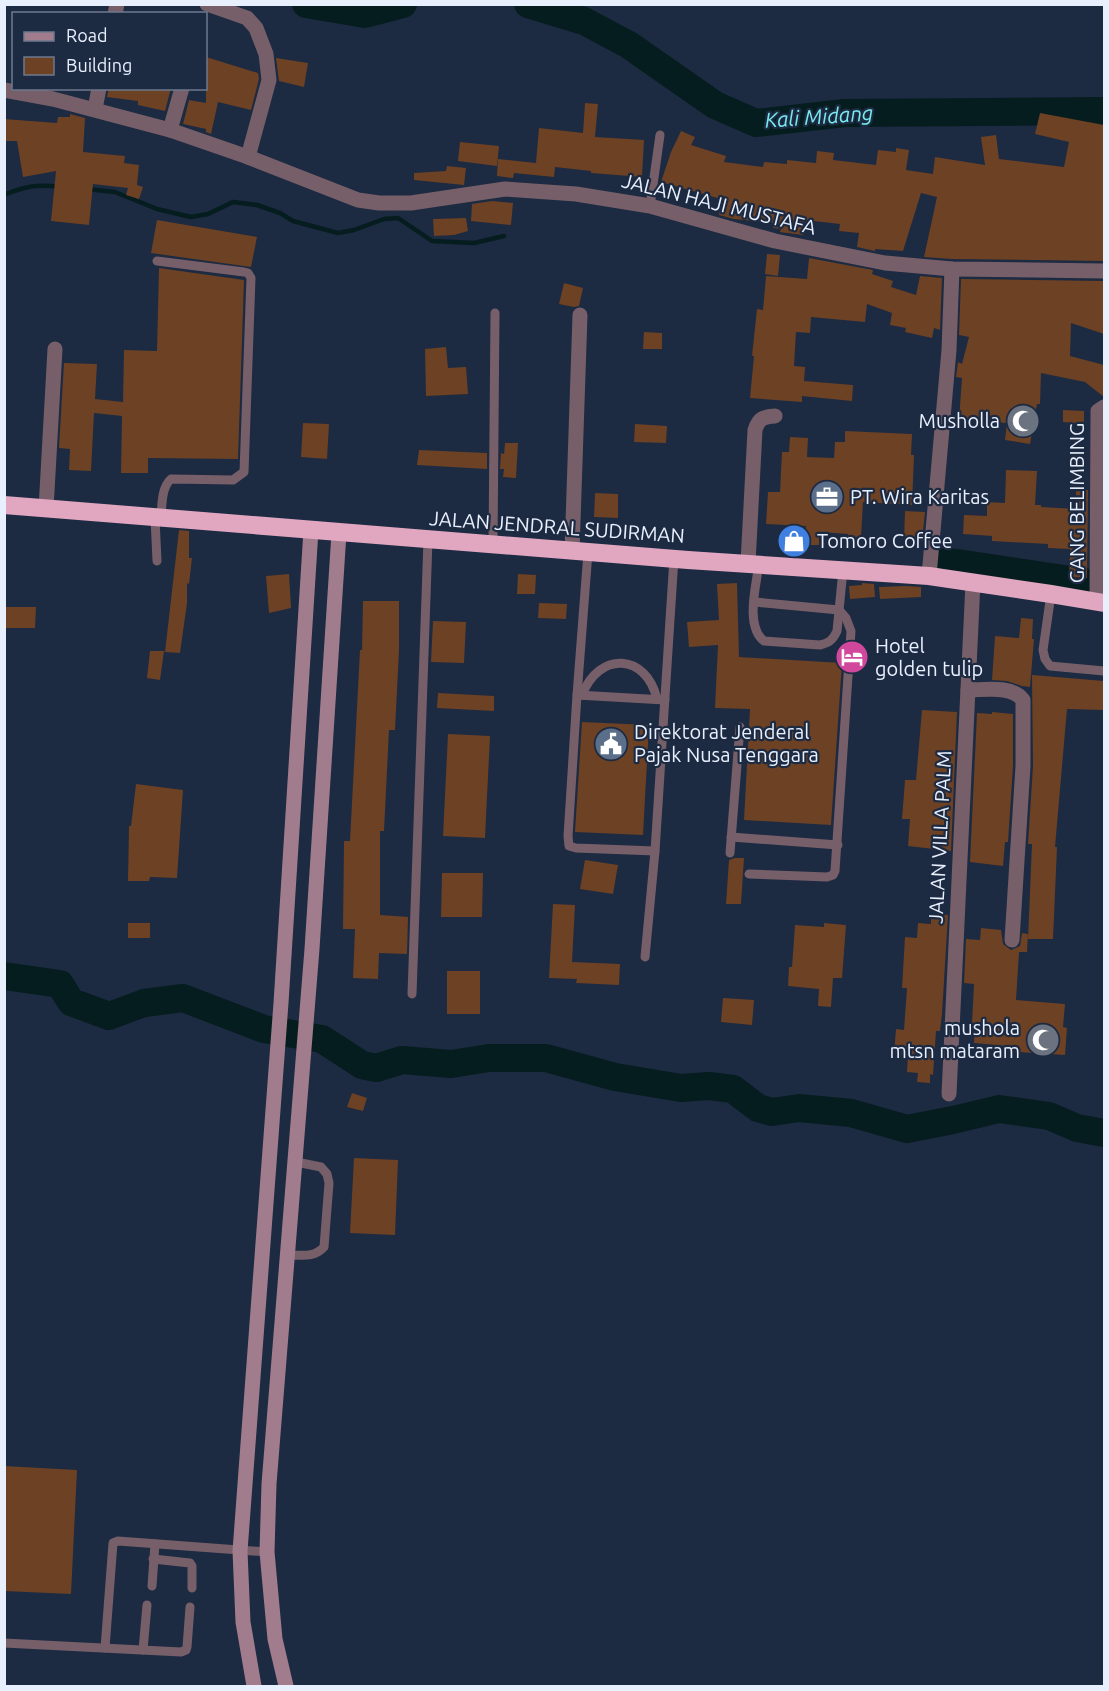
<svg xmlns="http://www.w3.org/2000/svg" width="1109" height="1691" font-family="Ubuntu,sans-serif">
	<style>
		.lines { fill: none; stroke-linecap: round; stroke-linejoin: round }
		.stream { stroke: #051d1e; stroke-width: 4.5 }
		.river { stroke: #051d1e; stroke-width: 28 }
		.building { fill: #6d4123 }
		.lane { stroke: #765f69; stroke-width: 9 }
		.street { stroke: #765f69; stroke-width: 15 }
		.secondary { stroke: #a17c8c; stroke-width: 15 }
		.highway { stroke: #e1a7c1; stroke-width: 18 }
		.labels { text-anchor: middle; stroke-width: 4.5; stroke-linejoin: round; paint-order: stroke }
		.street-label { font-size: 20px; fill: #e8effd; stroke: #1c2a42 }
		.poi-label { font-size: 20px; fill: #e8effd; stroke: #1c2a42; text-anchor: start }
		.water-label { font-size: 21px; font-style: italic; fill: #78ebef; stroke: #1c2a42 }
	</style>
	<rect width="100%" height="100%" fill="#1c2a42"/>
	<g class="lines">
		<!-- stream -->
		<g class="stream">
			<path d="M86 189 115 192 157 209 191 217 208 214 233 202 257 205 280 213 293 221 338 233 354 230 384 219 398 218 432 241 474 243 504 236"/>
			<path d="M4 195C25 186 38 184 60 187"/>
		</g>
		<!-- river -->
		<g class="river">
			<path d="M306 4 365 14 403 4"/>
			<path d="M528 4 584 21 629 45 715 105 756 123 845 113 1104 111"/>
			<path d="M937 560 1104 585"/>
			<path d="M4 976 60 984 71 1002 109 1016 144 1003 183 998 264 1029 322 1039 362 1065 376 1068 402 1060 451 1064 489 1058H546L615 1077 681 1088 709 1086 733 1089 758 1108 772 1112 799 1108 851 1113 907 1129 953 1120 999 1109 1049 1116 1077 1128 1104 1133"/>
		</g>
	</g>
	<!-- building -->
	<g class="building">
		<path d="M206 57 258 73 259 79 251 110 218 102 211 134 206 132V129L183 124 189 100 206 103Z"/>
		<path d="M276 58 308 63 304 87 279 81Z"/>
		<path d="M109 88H171L165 111 138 105V101L107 97Z"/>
		<path d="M585 103 598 104 595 137 644 140 642 177 591 173V171L555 167 554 177 514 173 513 178 497 176 498 159 536 163 539 128 583 133Z"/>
		<path d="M1040 113 1104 125V261L952 259 924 257 937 197 921 193 903 251 875 249V251L857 247 859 233 839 231 840 224 805 220 803 235 780 232 781 229 773 228V223L734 219 719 215 721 199 661 182 671 152 681 131 695 137 691 145 726 156 724 162 763 167 764 162 787 164V160L816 163 817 151 834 153 833 160 876 165 878 150 896 152V148L909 150 906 170 933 174 935 157 985 165 981 137 996 135 999 159 1064 167 1069 142 1035 134Z"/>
		<path d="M70 114 85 118 83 152 125 156 124 163 139 165 137 185 143 187 139 199 126 195 128 188 93 184 89 225 51 221 56 171 23 177 17 141H4V119L57 123 58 117H70Z"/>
		<path d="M460 142 499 146 497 166 458 161Z"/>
		<path d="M447 166 466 168 464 185 414 180V173L446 171Z"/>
		<path d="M492 201 513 203 511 225 471 221 472 204Z"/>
		<path d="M466 218 468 231 454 235 434 236 433 219Z"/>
		<path d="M157 220 257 237 251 267 151 253Z"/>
		<path d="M767 254 780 255 778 276 765 274Z"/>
		<path d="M809 258 873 270 872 274 893 281 891 287 916 295 920 276 942 278 940 330 934 328 932 338 905 332 906 328 890 325 892 313 867 304 865 322 811 317 810 333 796 332 794 366 805 367 804 381 853 385 852 401 802 396V402L750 398 754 356H752L757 309 763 310 766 276 807 279Z"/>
		<path d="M159 268 244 280 238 459 148 458V473H121L122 416 94 413 91 471 69 470 70 449 59 448 64 363 97 364 95 399 123 402 124 350 157 351Z"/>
		<path d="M961 279 1104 281V334L1071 323 1070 356 1104 365V397L1085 382 1041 373 1040 404H1037L1030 444 1005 440 1007 423 959 420 962 378 956 377 958 362 962 364 969 337 959 335Z"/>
		<path d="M564 283 583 288 579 306 574 307 559 304Z"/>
		<path d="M644 332 662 333V349H643Z"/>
		<path d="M446 347 448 368 466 367 468 394 426 396 425 349Z"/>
		<path d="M1063 410 1084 411V424L1063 422Z"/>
		<path d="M303 423 329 424 327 459 301 457Z"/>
		<path d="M635 424 667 426 666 443 634 442Z"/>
		<path d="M845 431 912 434 911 455H914L912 505 863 502 861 537H848V534L819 532V545H805L806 526 766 524 768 492H780L782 452H789L790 437 808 438 807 457 834 458 835 442H845Z"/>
		<path d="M505 443H518L516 478 503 477 504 469H500L501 453 504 454Z"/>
		<path d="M419 450 487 453V469L417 465Z"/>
		<path d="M1006 470 1037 471 1035 505H1041V507L1076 509V489L1088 490 1087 578 1069 577 1070 549 1048 548V544L992 541V536L963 534 964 515 987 516V502L1005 503Z"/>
		<path d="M595 493 618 494V518L594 517Z"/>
		<path d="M905 511 925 512 922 541 904 540Z"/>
		<path d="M179 530 189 531V558H192L189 584 187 583V603L180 653 165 652Z"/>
		<path d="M289 574 291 608 269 613 266 576Z"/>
		<path d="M518 574 536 575 535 594H517Z"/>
		<path d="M737 583 739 657 842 663 831 825 744 820 750 709 715 708 718 645 689 647 687 622 719 620 717 584Z"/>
		<path d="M862 583 874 584 875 597 850 599 849 586 862 585Z"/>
		<path d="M906 586 921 587V597L880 599 879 587Z"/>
		<path d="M363 601H399V651L395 730H389L384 831H380V915L408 917 407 954 379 953 378 979 353 978 355 929H343L344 841H350L360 650H362Z"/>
		<path d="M539 603 567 604 566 619 538 618Z"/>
		<path d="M4 607H36L35 628H4Z"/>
		<path d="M1021 618 1033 619 1032 639H1034L1030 687 1022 686 1007 681 992 680 995 636 1019 638Z"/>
		<path d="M433 621 466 622 464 663 431 662Z"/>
		<path d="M150 651H164L160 680 147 678Z"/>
		<path d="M1032 675 1104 681V710L1067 709 1055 847H1057L1053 939H1028L1032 844H1028L1033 766Z"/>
		<path d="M438 693 494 696V711L437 708Z"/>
		<path d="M922 710 957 712 951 851 908 846 910 819H902L905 780H916Z"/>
		<path d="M992 712 1013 714V766L1008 842H1005L1003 866 970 862 977 713 992 714Z"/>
		<path d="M582 722 649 725 643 835 575 832Z"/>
		<path d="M448 734 490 736 485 838 443 836Z"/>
		<path d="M136 784 183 790 177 878 150 877 149 881H128L129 826H131Z"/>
		<path d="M735 858H744L741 904H726L729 860Z"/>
		<path d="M585 860 618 865 613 894 580 889Z"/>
		<path d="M442 873H483L482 917H441Z"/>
		<path d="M553 904 575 905 572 962 620 964 619 985 576 983 577 979 549 978Z"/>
		<path d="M931 914 948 915 942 1014 940 1031H936L933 1075 930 1074V1083L917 1082 918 1073 907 1072 908 1056 894 1054 896 1029 904 1030 907 988H902L905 937 917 938 918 923 931 924Z"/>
		<rect x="128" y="923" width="22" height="15"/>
		<path d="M824 923 846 925 842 978H833L831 1007 818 1006 819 989 788 986 789 967H792L795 925 824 927Z"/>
		<path d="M981 928 1001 930 1003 944 1011 950 1020 946 1022 933 1028 934 1027 952H1019L1016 1000 1065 1004 1063 1027 1067 1028 1065 1055 1018 1052 1019 1047 974 1043 975 1023H972L974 984 964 983 966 939 980 940Z"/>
		<rect x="447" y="971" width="33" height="43"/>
		<path d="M723 998 754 1000 752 1025 721 1022Z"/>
		<path d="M352 1093 367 1098 363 1111 347 1107Z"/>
		<path d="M354 1158 398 1160 395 1235 350 1233Z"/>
		<path d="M4 1466 77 1470 71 1594 4 1591Z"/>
	</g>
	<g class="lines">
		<!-- lane -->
		<g class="lane">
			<path d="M650 206 660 135"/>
			<path d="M157 261 244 272 248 273 251 278 244 472 233 480 171 479C161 488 162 506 161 519"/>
			<path d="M155 518 157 561"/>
			<path d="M493 544 495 313"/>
			<path d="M588 552 577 695 665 700"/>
			<path d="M759 564C756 586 745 626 764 641L820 645C829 643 833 640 837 631L843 570"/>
			<path d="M1051 594 1043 650 1045 659 1050 666 1104 671"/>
			<path d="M577 695 568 836 569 846 576 848 655 851 674 558"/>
			<path d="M582 695C599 651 646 653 657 699"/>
			<path d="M731 837 838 845"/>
			<path d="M730 853 740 727"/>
			<path d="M749 874 827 877 833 875 835 871 851 631 846 618 839 610 755 602"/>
			<path d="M645 957 655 851"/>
			<path d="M412 994 428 540"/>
			<path d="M289 1255C302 1255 314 1258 324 1247L329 1183 327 1174 321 1167 296 1162"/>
			<path d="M153 1559 190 1563 192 1566V1588"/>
			<path d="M152 1586 155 1544"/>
			<path d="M4 1643 181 1652 186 1650 187 1647 190 1607"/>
			<path d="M105 1648 113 1543 118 1541 267 1552"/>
			<path d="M143 1650 147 1605"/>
		</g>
		<!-- street -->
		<g class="street">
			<path d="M207 4 247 18 256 28 266 54 269 80 248 157"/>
			<path d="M115 14 117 4"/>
			<path d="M4 90 53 99 170 130 248 157 358 200 379 203H411L505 189 576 194 650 206 775 241 885 263 952 269 1104 271"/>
			<path d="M95 109 99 88"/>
			<path d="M170 130 182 88"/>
			<path d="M46 509 55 349"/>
			<path d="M572 551 580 315"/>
			<path d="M748 563 755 430C759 418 763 417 775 416"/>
			<path d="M929 576 949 350 952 269"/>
			<path d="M1097 602 1098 418V411L1104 407"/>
			<path d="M968 690C985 690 1012 685 1023 700V766L1012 940"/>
			<path d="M949 1094 973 582"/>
		</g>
		<!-- secondary -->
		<g class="secondary">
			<path d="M254 1686 243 1622 240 1551 281 1003 311 530"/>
			<path d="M286 1686 275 1639 267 1552 269 1484 312 949 339 533"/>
		</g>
		<!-- highway -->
		<path class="highway" d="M4 505 688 560 929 576 1051 594 1104 603"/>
	</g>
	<!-- icons -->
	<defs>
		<symbol id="mosque-disc" viewBox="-11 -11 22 22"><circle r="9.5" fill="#6b7280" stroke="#1c2a42"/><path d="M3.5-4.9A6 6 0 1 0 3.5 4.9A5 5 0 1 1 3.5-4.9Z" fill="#fff"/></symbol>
		<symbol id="office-disc" viewBox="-11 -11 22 22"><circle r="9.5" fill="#5c6f8a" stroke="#1c2a42"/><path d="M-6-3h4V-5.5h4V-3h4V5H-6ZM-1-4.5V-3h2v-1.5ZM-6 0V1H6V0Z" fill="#fff"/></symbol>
		<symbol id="shop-disc" viewBox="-11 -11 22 22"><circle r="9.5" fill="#3f7fe0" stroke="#1c2a42"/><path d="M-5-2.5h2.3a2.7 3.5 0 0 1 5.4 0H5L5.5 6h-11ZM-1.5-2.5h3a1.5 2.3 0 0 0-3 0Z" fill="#fff"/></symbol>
		<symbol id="hotel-disc" viewBox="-11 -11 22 22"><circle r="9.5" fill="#d1479c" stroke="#1c2a42"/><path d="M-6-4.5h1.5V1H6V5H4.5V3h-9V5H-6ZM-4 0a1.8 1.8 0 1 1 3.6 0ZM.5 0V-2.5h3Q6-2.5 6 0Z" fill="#fff"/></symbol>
		<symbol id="civic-disc" viewBox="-11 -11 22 22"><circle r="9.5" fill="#5c6f8a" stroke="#1c2a42"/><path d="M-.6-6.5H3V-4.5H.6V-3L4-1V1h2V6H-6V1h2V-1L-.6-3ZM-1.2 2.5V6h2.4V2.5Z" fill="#fff"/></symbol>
	</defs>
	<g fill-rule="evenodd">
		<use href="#mosque-disc" x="1004" y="402" width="38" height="38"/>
		<use href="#office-disc" x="808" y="478" width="38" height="38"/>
		<use href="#shop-disc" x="775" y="522" width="38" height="38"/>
		<use href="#hotel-disc" x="833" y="638" width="38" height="38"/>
		<use href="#civic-disc" x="592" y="725" width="38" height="38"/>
		<use href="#mosque-disc" x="1024" y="1021" width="38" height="38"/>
	</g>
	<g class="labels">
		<!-- street labels -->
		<g class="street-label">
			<text transform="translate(719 204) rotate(14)" y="7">JALAN HAJI MUSTAFA</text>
			<text transform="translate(1077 503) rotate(-90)" y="7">GANG BELIMBING</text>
			<text transform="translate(557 527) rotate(4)" y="7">JALAN JENDRAL SUDIRMAN</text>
			<text transform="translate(940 837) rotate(-87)" y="7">JALAN VILLA PALM</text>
		</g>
		<!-- poi labels -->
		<g class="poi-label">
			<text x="1000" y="428" text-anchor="end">Musholla</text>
			<text x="850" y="504">PT. Wira Karitas</text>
			<text x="817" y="548">Tomoro Coffee</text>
			<text x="875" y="653">Hotel<tspan x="875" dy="23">golden tulip</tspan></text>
			<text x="634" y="739">Direktorat Jenderal<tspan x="634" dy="23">Pajak Nusa Tenggara</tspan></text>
			<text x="1020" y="1035" text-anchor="end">mushola<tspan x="1020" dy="23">mtsn mataram</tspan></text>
		</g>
		<!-- water labels -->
		<g class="water-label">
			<text transform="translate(819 117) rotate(-4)" y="7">Kali Midang</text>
		</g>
	</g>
	<!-- border -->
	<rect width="1109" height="1691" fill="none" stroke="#e8effd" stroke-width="12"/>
	<!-- legend -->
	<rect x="12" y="12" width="195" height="78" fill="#1c2a42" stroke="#6e798d" stroke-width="1.5"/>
	<rect x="24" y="32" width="30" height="9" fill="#a17c8c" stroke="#6e798d" stroke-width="1.5"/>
	<text x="66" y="42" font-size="18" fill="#e8effd">Road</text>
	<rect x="24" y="57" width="30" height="18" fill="#6d4123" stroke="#6e798d" stroke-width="1.5"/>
	<text x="66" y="72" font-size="18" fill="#e8effd">Building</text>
</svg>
